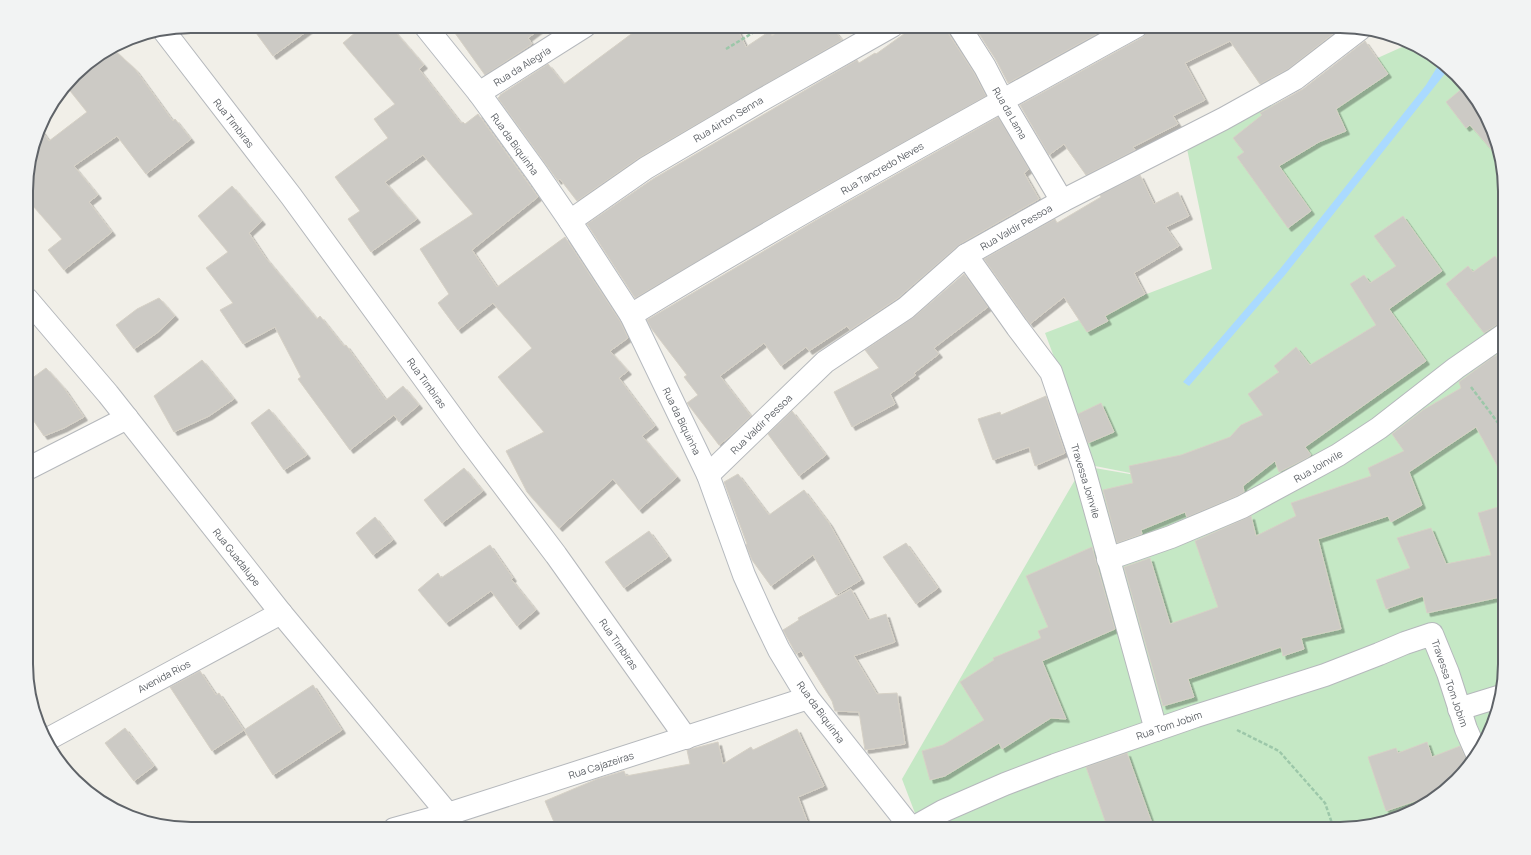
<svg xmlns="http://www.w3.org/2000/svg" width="1531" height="855" font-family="Manrope,sans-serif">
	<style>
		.green { fill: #c5e8c5 }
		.water { fill: #aadaff }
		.building { fill: #cccac5; stroke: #d6d1c6; filter: url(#shadow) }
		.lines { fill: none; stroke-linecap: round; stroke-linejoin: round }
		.street-casing { stroke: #b5b8bc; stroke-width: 24 }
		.secondary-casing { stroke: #b6babf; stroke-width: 24 }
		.path { stroke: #9cc7a9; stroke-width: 2.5; stroke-dasharray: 4 2; stroke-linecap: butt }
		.street { stroke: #fff; stroke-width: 22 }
		.secondary { stroke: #fff; stroke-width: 22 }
		.labels { text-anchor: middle; stroke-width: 3.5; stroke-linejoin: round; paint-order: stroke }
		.street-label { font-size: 10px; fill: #5f6368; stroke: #fff }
		.rim { fill: none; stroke: #5f6368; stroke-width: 2 }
	</style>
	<defs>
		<filter id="shadow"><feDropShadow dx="3.5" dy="3.5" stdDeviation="0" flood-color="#0004"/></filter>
	</defs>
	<rect width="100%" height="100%" fill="#f1efe8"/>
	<!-- green -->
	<path class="green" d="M1411 43 1422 48 1477 99 1496 138 1505 180V675L1483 746 1457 781 1423 807 1351 829H921L902 779 1083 466 1176 482 1095 466 1045 333 1212 269 1186 144Z"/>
	<!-- water -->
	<path class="water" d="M1439 64 1447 71 1285 275 1189 386 1183 382 1280 269 1426 85Z"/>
	<!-- building -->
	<g class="building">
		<path d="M251 26H314L273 56Z"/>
		<path d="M363 26H390L424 65 419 69 461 123 463 122 465 124 478 114 538 197 472 250 497 287 565 237 620 321 628 338 610 351 628 371 619 378 655 426 642 436 677 477 639 510 613 479 559 528 527 492 506 451 544 432 498 377 532 348 493 303 458 330 438 303 449 294 420 249 473 214 423 155 385 182 417 219 371 252 348 219 360 211 335 177 388 138 374 119 395 104 343 43Z"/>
		<path d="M450 26H544L528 38 532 44 485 75Z"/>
		<path d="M642 26H736L746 47 770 31 772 36 785 26H831L842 40 640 157 577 201 560 179 558 181 498 98 500 96V95L548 64 564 84Z"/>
		<path d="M915 26H947L948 33 974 73 986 96 813 193 635 298 587 224 653 179 857 60 859 63 875 53 876 54Z"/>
		<path d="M974 26H1111L1008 83 996 60Z"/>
		<path d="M1149 26H1343L1288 69 1260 84 1230 41 1185 63 1205 100 1173 116 1178 124 1133 147 1135 150 1086 175 1064 144 1049 155 1020 105 1143 37 1148 32Z"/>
		<path d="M1365 41 1388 74 1336 109 1346 131 1319 142 1279 166 1311 211 1288 228 1237 157 1244 152 1233 138 1262 115 1260 113 1303 89Z"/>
		<path d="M112 48 135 69 173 121 175 119 191 139 146 174 117 136 74 166 98 195 89 202 112 232 64 270 48 250 62 239 27 199V170L40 128 49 141 87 112 67 87 82 67Z"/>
		<path d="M1464 87 1477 99 1496 138 1499 154 1497 156 1470 125 1466 128 1446 102Z"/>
		<path d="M998 117 1029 169 1024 173 1039 199 960 244 898 298 850 330 847 326 809 351 806 347 781 366 764 343 720 376 751 416 729 437 719 445 687 403 698 395 684 377 687 375 651 328 647 320 825 215Z"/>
		<path d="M1140 175 1154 204 1178 192 1189 216 1166 227 1179 246 1134 273 1145 294 1105 316 1108 321 1087 332 1064 297 1030 324 984 259 1055 219 1057 223 1101 197 1100 195Z"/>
		<path d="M232 186 262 221 249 233 265 257 317 319 320 316 344 346 346 345 386 400 403 386 419 405 399 422 394 415 350 450 298 379 301 377 275 327 243 344 220 310 233 303 206 268 228 252 198 216Z"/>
		<path d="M1403 216 1442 271 1389 309 1426 361 1305 447 1311 455 1307 458 1279 472 1275 461 1243 486 1244 492 1237 496 1187 517 1185 512 1141 530 1142 534 1117 543 1103 490 1133 483 1129 466 1181 455 1230 437 1241 425 1263 415 1248 394 1279 372 1274 366 1296 347 1310 365 1376 325 1350 284 1364 275 1370 283 1396 266 1374 236Z"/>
		<path d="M1495 256 1505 269V322L1498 324 1484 333 1446 284 1468 266 1473 272Z"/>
		<path d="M964 274 988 307 934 348 939 354 914 373 916 375 890 394 895 404 852 427 834 392 879 368 865 350 914 317Z"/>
		<path d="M159 298 175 316 157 333 134 349 116 325 137 309Z"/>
		<path d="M1505 349V480L1476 427 1458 439 1409 472 1422 505 1391 522 1388 516 1318 539 1341 629 1301 638 1304 649 1283 656 1281 647 1188 679 1194 697 1163 706 1124 567 1150 558 1170 624 1218 607 1195 541 1251 516 1256 536 1296 516 1291 503 1371 476 1368 468 1404 451 1392 434 1423 410 1461 388 1459 382 1493 357 1500 354 1499 353Z"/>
		<path d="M202 360 234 399 209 416 174 432 154 396Z"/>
		<path d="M46 368 64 388 84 417 64 428 44 436 27 411V382Z"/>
		<path d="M1046 396 1065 453 1035 466 1029 447 993 460 978 419 1000 412 1001 415Z"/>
		<path d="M1101 403 1114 432 1088 443 1078 414Z"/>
		<path d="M269 409 307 455 284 470 251 423Z"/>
		<path d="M792 411 826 455 799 476 768 434Z"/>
		<path d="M464 468 483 491 442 523 424 500Z"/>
		<path d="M738 474 769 515 804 490 829 523 861 580 836 595 813 555 771 586 752 560 746 545 747 544 724 482Z"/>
		<path d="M1505 505V596L1427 613 1423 596 1386 609 1376 580 1410 568 1397 538 1431 528 1446 564 1491 555 1478 513Z"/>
		<path d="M375 517 393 540 373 555 356 533Z"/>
		<path d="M649 531 668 557 624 588 605 562Z"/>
		<path d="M906 543 938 588 916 604 883 557Z"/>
		<path d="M490 545 513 578 511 579 536 610 517 626 491 591 446 623 418 590 438 573 441 578Z"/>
		<path d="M1092 547 1115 629 1042 661 1066 719 1051 718 1002 749 999 743 945 776 930 780 922 751 943 745 984 720 960 682 994 660 993 658 1041 638 1038 631 1048 627 1026 576Z"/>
		<path d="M851 589 868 620 886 614 895 642 854 656 877 694 897 693 905 744 865 750 859 712 835 711 832 701 801 651 796 654 783 630 799 620 798 618Z"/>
		<path d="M200 671 216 695 219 693 244 730 212 751 170 687Z"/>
		<path d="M313 685 342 730 273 775 244 730Z"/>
		<path d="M125 728 154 766 134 781 105 743Z"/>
		<path d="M797 729 824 786 798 797 810 829H557L545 801 597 779 624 771 626 776 690 764 687 750 718 742 723 764 751 747 753 750Z"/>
		<path d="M1427 742 1432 757 1460 746 1466 759 1470 764 1457 781 1423 806 1421 799 1386 811 1368 757 1396 748 1398 753Z"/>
		<path d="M1127 753 1154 829H1108L1086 767Z"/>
	</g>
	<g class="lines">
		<defs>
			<g id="street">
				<path d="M959 26 985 67 1002 100 1062 201"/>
				<path d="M164 31 291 196 469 440 556 555 686 738"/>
				<path d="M479 93 585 26"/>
				<path d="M570 221 646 168 758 102 892 26"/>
				<path d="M966 255 1017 327 1051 372 1083 466 1156 730"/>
				<path d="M27 299 108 394 281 613 448 814"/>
				<path d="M631 315C796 214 967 120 1137 26"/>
				<path d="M27 469 127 418"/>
				<path d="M708 475 825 362 906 308 966 255 1062 201 1223 119 1295 79 1360 29"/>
				<path d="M1108 559 1171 537 1242 507 1338 455 1379 428 1456 368 1505 334"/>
				<path d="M1459 709 1498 697"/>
				<path d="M48 739 281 613"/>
				<path d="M394 829 448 814 808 698"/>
				<path d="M911 829 943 811 1005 784 1055 765 1196 716 1325 675 1379 654 1405 643 1432 634 1448 673 1466 729 1477 754"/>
			</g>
			<path id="secondary" d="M425 26 479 93 537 173 570 221 631 315 708 475 744 575 763 617 779 650 808 698 912 829"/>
		</defs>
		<!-- street casing -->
		<use href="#street" class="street-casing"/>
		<!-- secondary casing -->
		<use href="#secondary" class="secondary-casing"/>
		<!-- path -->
		<g class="path">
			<path d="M726 49 764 26"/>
			<path d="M1471 387 1505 432"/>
			<path d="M1237 730 1279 751 1325 803 1334 829"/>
		</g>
		<!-- street -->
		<use href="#street" class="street"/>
		<!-- secondary -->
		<use href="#secondary" class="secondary"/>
	</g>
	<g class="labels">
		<!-- street labels -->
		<g class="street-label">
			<text transform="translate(522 66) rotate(-32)" y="4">Rua da Alegria</text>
			<text transform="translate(1010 113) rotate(60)" y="4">Rua da Lama</text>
			<text transform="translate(728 119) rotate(-31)" y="4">Rua Airton Senna</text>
			<text transform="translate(234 123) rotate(52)" y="4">Rua Timbiras</text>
			<text transform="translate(515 144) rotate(54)" y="4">Rua da Biquinha</text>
			<text transform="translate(882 168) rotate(-30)" y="4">Rua Tancredo Neves</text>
			<text transform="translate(1016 227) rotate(-30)" y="4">Rua Valdir Pessoa</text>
			<text transform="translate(427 383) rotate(54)" y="4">Rua Timbiras</text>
			<text transform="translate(682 421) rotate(64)" y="4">Rua da Biquinha</text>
			<text transform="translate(761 424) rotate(-44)" y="4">Rua Valdir Pessoa</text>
			<text transform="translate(1318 466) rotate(-30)" y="4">Rua Joinvile</text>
			<text transform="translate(1086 481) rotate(73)" y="4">Travessa Joinvile</text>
			<text transform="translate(237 557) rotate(52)" y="4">Rua Guadalupe</text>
			<text transform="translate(619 644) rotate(55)" y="4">Rua Timbiras</text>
			<text transform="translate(164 676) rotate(-28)" y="4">Avenida Rios</text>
			<text transform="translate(1450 683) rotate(71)" y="4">Travessa Tom Jobim</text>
			<text transform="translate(821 712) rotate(54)" y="4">Rua da Biquinha</text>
			<text transform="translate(1169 725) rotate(-19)" y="4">Rua Tom Jobim</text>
			<text transform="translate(601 765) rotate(-18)" y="4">Rua Cajazeiras</text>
		</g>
	</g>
	<!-- crop -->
	<path d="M0 0H1531V855H0ZM191 33H1340A158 158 0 0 1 1498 191V664A158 158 0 0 1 1340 822H191A158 158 0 0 1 33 664V191A158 158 0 0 1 191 33Z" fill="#f2f3f3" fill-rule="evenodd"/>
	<path class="rim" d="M191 33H1340A158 158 0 0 1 1498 191V664A158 158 0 0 1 1340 822H191A158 158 0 0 1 33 664V191A158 158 0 0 1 191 33Z"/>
</svg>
